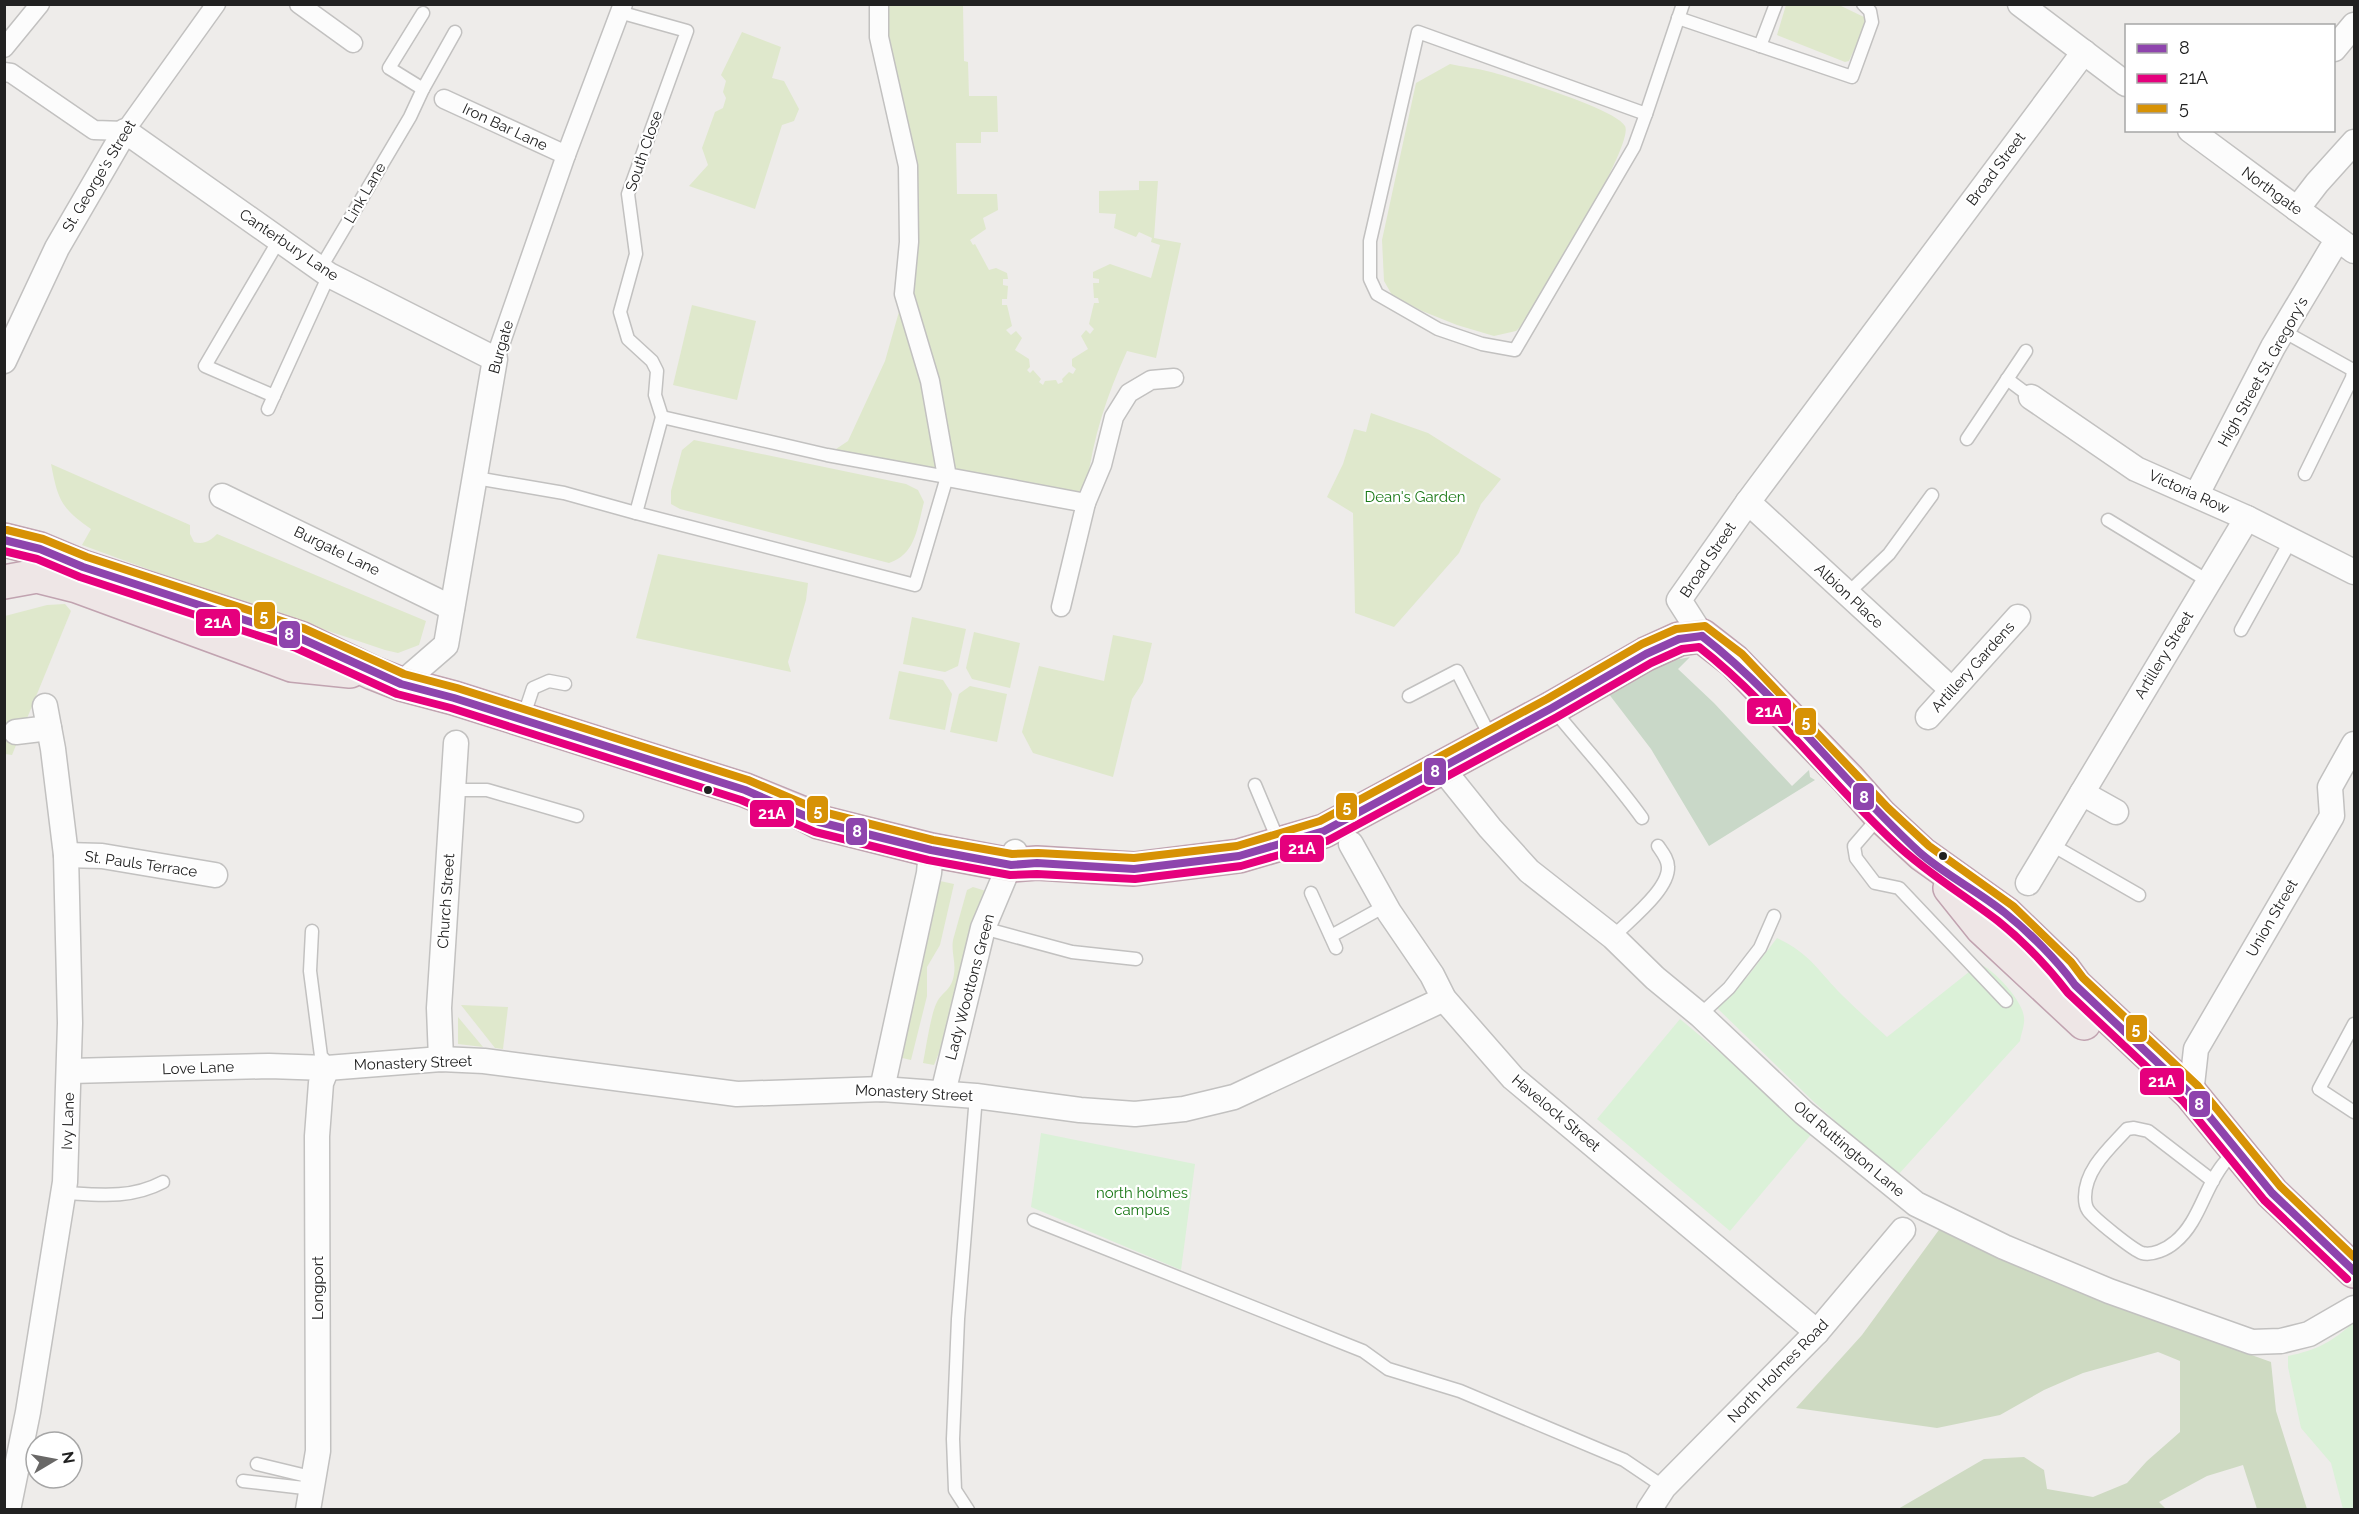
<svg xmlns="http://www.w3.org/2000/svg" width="2359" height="1514" font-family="Raleway,sans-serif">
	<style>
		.grass { fill: #dfe8cc }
		.forest { fill: #cedac2 }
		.cemetery { fill: #c9d8c8 }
		.park { fill: #dbf1d8 }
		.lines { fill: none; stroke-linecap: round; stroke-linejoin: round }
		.service-casing { stroke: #c2c1c0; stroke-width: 15 }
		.pedestrian-casing { stroke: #c2c1c0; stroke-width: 21 }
		.minor-casing { stroke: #c2c1c0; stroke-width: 27 }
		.trunk-casing { stroke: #c1a3b0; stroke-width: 36 }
		.service { stroke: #fcfcfc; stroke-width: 12 }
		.pedestrian { stroke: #fcfcfc; stroke-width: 18 }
		.minor { stroke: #fcfcfc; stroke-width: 24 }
		.trunk { stroke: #eee6e6; stroke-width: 33 }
		.bus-1-casing { stroke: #fff; stroke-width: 12 }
		.bus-2-casing { stroke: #fff; stroke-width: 12 }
		.bus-3-casing { stroke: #fff; stroke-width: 12 }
		.bus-1 { stroke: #8e44ad; stroke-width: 8 }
		.bus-2 { stroke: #e5007d; stroke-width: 8 }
		.bus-3 { stroke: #d79205; stroke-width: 8 }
		.bus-dot { fill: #212121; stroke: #fff; stroke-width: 2 }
		.labels { text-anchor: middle; stroke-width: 4.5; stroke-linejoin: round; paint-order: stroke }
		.street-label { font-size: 15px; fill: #212121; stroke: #fff }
		.park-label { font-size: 15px; fill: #1a7816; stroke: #fff }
		.line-badge { stroke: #fff; stroke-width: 2 }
		.badge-label { font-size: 16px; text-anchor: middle; font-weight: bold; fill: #fff }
	</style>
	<rect width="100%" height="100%" fill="#eeecea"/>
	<!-- grass -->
	<g class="grass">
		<path d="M879 5H963L964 61 968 62 969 96H997L998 132H981V143H956L957 194H997L998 210 983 218 986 229 970 240 973 245 975 244 989 270 996 268 1007 273 1008 279H1003V285L1008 286 1007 299H1002V305H1007L1012 326 1006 330 1011 335 1016 331 1022 338 1015 350 1029 359 1030 367 1027 370 1030 373 1033 370 1041 379 1039 382 1043 385 1045 381 1056 380 1058 384 1063 382 1062 379 1069 372 1073 374 1076 369 1072 366V359L1088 349 1081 336 1086 330 1090 334 1094 329 1089 324 1094 303H1099L1098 298H1094L1093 283H1099V279L1093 278V272L1110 264 1151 278 1160 245 1151 242 1152 238 1139 232 1136 237 1114 228 1116 214 1099 213V191L1139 190V181H1158L1154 238 1181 243 1156 358 1127 351C1107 395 1093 437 1087 485L1069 500 827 455 848 441 885 361 904 294 909 242Z"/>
		<path d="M1786 5H1839L1866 18 1867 21 1849 61 1845 62 1777 35Z"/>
		<path d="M742 32 781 47 772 78 784 81 799 109 794 121 782 125 755 209 689 186 708 165 702 148 715 112 723 108 726 98 723 92 726 81 721 75Z"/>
		<path d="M1450 64C1463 67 1477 68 1491 72 1514 78 1616 109 1625 126 1635 144 1541 296 1526 321L1516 331 1494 336 1457 325 1422 311 1392 295 1384 281 1382 240 1416 83Z"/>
		<path d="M692 305 756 321 737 400 673 385Z"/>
		<path d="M1371 413 1428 433 1501 479 1481 504 1459 553 1394 627 1355 613 1353 513 1327 497 1343 464 1354 429 1366 432Z"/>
		<path d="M694 440 906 484 918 490 924 502C917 528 916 554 889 563L680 509 671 504V491L682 450Z"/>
		<path d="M51 464 190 525V534L194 542C204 545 210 541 217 534L426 621 419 645 398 653 385 650 194 586 82 545 91 529C61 508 58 500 51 464Z"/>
		<path d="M658 554 808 583 806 600 788 662 791 672 636 638Z"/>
		<path d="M65 604 71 611 12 755 5 754V616L47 605Z"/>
		<path d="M912 617 966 629 958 666 945 672 903 664Z"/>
		<path d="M974 632 1020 643 1010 688 972 679 966 668Z"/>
		<path d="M1113 635 1152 643 1143 682 1132 699 1113 777 1033 753 1022 732 1039 666 1104 681Z"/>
		<path d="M899 671 943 680 952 694 945 730 889 719Z"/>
		<path d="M970 686 1007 694 997 742 950 732 959 694Z"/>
		<path d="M940 881 954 884 940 945 927 967V996L911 1060 898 1057Z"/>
		<path d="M973 887 989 892 943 1043 934 1065 923 1063C926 1048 931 1013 937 1002 943 991 952 990 954 974 956 962 951 952 953 940L967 890Z"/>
		<path d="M461 1005 508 1007 503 1049 495 1048Z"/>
		<path d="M458 1017 483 1047 458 1044Z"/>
	</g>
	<!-- forest -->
	<path class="forest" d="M1944 1223 2179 1329 2271 1362 2276 1411 2307 1509H2257L2243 1465 2207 1476 2159 1502 2166 1509H1898L1984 1459 2024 1457 2044 1470 2047 1489 2093 1497 2127 1483 2147 1461 2180 1432V1361L2158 1352 2083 1373 2044 1390 2000 1415 1937 1428 1796 1408 1862 1335Z"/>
	<!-- cemetery -->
	<path class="cemetery" d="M1690 657 1678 669 1714 703 1792 786 1809 770 1810 777 1815 780 1709 846 1651 749 1605 689 1670 661Z"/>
	<!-- park -->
	<g class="park">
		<path d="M1777 938C1811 954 1818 971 1843 996 1857 1010 1873 1024 1887 1037L1979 964C1993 968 2024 1002 2024 1018 2025 1025 2021 1034 2020 1041L1897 1176 1814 1102 1717 1008 1748 976Z"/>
		<path d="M1680 1019 1814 1131 1730 1231 1597 1119Z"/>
		<path d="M1041 1133 1195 1164 1181 1270 1031 1207Z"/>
		<path d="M2354 1322V1509H2343L2331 1463 2301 1428 2288 1367V1356C2317 1350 2332 1342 2354 1322Z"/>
	</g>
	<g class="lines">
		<defs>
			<g id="service">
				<path d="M619 12 687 31 628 194 636 254 620 312 628 339 652 361 657 371 655 395 662 417"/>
				<path d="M1678 18 1852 77 1872 22 1870 11 1863 4"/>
				<path d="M1418 32 1646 114 1634 147 1515 350 1482 344 1438 329 1377 294 1370 279V241Z"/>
				<path d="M1760 46 1776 4"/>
				<path d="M423 89 455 32"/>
				<path d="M1646 114 1683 4"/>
				<path d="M320 269 410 117 423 89 389 68 423 13"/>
				<path d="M2283 331 2353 370 2352 378 2305 474"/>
				<path d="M2007 379 2031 397"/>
				<path d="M274 396 205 366 279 240"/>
				<path d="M268 409 329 275"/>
				<path d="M662 417 827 455 947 477 915 585 636 513Z"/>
				<path d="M1967 439 2026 351"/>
				<path d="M476 478 564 493 636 513"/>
				<path d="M2108 520 2208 581"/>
				<path d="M1847 594 1889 554 1932 495"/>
				<path d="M2241 630 2291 540"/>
				<path d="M1409 696 1457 671 1492 740"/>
				<path d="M1553 709C1583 746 1614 779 1642 818"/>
				<path d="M523 718 533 688 549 681 565 684"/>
				<path d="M1255 785 1279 842"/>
				<path d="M453 790H487L577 816"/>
				<path d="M1879 817 1854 846 1856 858 1875 883 1899 888 2006 1001"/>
				<path d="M2052 845 2139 895"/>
				<path d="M1311 893 1336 948"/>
				<path d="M983 928 1072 952 1136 959"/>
				<path d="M312 931 310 971 321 1056 330 1066"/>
				<path d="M1331 936 1385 906"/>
				<path d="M1613 937C1628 921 1669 890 1668 867 1668 859 1662 852 1658 846"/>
				<path d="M1700 1015 1729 988 1760 948 1774 916"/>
				<path d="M2354 1024 2319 1089 2354 1112"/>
				<path d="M2213 1181 2148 1131 2134 1128 2127 1129C2110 1148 2085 1169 2085 1197 2085 1201 2086 1207 2088 1210 2093 1218 2133 1250 2142 1253 2152 1256 2167 1249 2175 1242 2200 1222 2205 1184 2226 1161"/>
				<path d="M65 1193C99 1195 131 1199 163 1182"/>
				<path d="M1034 1220 1363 1351 1388 1369 1460 1391 1624 1460 1664 1487"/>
				<path d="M257 1464 315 1478"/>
				<path d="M243 1481 313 1489"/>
				<path d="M968 1510 955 1490 953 1439 958 1319 976 1096"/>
			</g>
			<g id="pedestrian">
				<path d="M299 4 353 43"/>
				<path d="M879 4V37L908 166 909 242 904 294 930 381 947 477 1086 503 1102 465 1114 417 1129 393 1151 380 1174 378"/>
				<path d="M4 48 40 4"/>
				<path d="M4 72 11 73 94 130 125 131 216 4"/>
				<path d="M444 99 566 155"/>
				<path d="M495 359 566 155 623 4"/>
				<path d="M1061 607 1086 503"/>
			</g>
			<g id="minor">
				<path d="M2020 4 2126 84"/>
				<path d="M2334 49 2354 25"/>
				<path d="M2190 130 2354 251"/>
				<path d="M2297 209 2317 183 2354 142"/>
				<path d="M4 361 57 248 125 131 329 275 495 359 446 645 401 684"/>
				<path d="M2031 397 2136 469 2247 518 2354 572"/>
				<path d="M2197 494 2273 347 2331 250"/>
				<path d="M222 496 452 608"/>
				<path d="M1748 502 1951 689"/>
				<path d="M1702 636 1679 600 1748 502 2084 52"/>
				<path d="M1928 717 2018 617"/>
				<path d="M16 732 49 728"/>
				<path d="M1441 767 1490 828 1529 871 1613 937 1655 978 1700 1015 1804 1113 1916 1204 2004 1247 2109 1291 2252 1342 2281 1341 2309 1334 2354 1308"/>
				<path d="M2082 793 2116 812"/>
				<path d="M1351 844 1389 912 1432 975 1444 999 1513 1078 1817 1332"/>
				<path d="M66 855 102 856 215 875"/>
				<path d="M2028 883 2247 518"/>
				<path d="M441 1059 439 1008 456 743"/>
				<path d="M70 1071 269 1066 327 1068 441 1059 484 1061 737 1094 882 1089 976 1096 1080 1110 1135 1114 1184 1109 1234 1097 1444 999"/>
				<path d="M882 1089 929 873 931 850"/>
				<path d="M943 1093 983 928 1015 852"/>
				<path d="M2191 1094 2196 1049 2332 816 2330 787 2354 744"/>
				<path d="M8 1510 28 1412 65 1182 70 1023 66 855 53 749 45 706"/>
				<path d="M308 1510 318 1451 317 1136 321 1083 327 1068"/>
				<path d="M1649 1510 1664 1487 1817 1332 1903 1230"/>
			</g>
			<g id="trunk">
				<path d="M4 540 40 549 83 567 300 638 373 673 401 684 454 698 745 790 804 814 819 822 931 850 1011 865 1037 863 1134 869 1239 856 1324 831 1552 708 1646 654 1679 639 1702 636 1734 661 1848 779 1880 815 1922 854 2006 914 2064 970 2075 985 2191 1094 2272 1193 2354 1271"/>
				<path d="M4 582 37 576 77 586 292 665 350 671"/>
				<path d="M1950 888 1982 928 2084 1023"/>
			</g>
		</defs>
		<!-- service casing -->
		<use href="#service" class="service-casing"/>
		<!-- pedestrian casing -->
		<use href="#pedestrian" class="pedestrian-casing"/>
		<!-- minor casing -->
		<use href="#minor" class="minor-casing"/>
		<!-- trunk casing -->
		<use href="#trunk" class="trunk-casing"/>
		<!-- service -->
		<use href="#service" class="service"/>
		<!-- pedestrian -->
		<use href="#pedestrian" class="pedestrian"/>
		<!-- minor -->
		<use href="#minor" class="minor"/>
		<!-- trunk -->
		<use href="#trunk" class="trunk"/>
		<defs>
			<g id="bus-1">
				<path d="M4 540 40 549 83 567 300 638 401 684 454 698 745 790 819 822 931 850 1011 865 1037 863 1134 869 1239 856 1324 831 1552 708 1646 654 1679 639 1702 636"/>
				<path d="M1702 636C1783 699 1844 783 1919 852 1945 875 1978 891 2005 913 2029 932 2057 960 2075 985L2191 1094 2272 1193 2354 1271"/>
			</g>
			<path id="bus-2" d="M4 551 37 559 80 577 296 648 397 694 451 708 741 800 815 832 928 860 1010 875 1037 874 1135 879 1241 866 1327 841 1557 717 1651 663 1682 649 1699 647C1772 704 1828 781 1896 844 1927 873 1964 895 1998 921 2023 941 2048 967 2068 993L2183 1101 2264 1200 2347 1279"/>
			<path id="bus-3" d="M7 530 43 539 87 557 303 628 404 674 457 688 748 780 823 812 933 840 1012 854 1038 853 1134 858 1237 846 1320 821 1547 699 1642 644 1676 629 1705 626 1742 654 1888 808 1929 846 2013 906 2071 962 2083 978 2198 1086 2280 1186 2354 1257"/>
		</defs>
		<!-- bus-1 casing -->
		<use href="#bus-1" class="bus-1-casing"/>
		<!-- bus-2 casing -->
		<use href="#bus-2" class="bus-2-casing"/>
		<!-- bus-3 casing -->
		<use href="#bus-3" class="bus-3-casing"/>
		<!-- bus-1 -->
		<use href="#bus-1" class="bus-1"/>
		<!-- bus-2 -->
		<use href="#bus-2" class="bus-2"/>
		<!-- bus-3 -->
		<use href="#bus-3" class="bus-3"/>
	</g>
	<!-- markers -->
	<g class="bus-dot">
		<circle cx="708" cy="790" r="5"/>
		<circle cx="1943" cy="856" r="5"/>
	</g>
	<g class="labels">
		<!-- street labels -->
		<g class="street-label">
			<text transform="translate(505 127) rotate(25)" y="5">Iron Bar Lane</text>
			<text transform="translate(644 151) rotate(-71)" y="5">South Close</text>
			<text transform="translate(1996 169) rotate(-53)" y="5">Broad Street</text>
			<text transform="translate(99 176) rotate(-59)" y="5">St. George's Street</text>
			<text transform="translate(2272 191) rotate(36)" y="5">Northgate</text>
			<text transform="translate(365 193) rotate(-60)" y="5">Link Lane</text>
			<text transform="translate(289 245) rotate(34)" y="5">Canterbury Lane</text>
			<text transform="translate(501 347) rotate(-74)" y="5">Burgate</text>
			<text transform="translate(2263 372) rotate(-61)" y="5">High Street St. Gregory's</text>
			<text transform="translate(2189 492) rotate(24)" y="5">Victoria Row</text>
			<text transform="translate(337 551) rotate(26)" y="5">Burgate Lane</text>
			<text transform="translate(1708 560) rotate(-56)" y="5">Broad Street</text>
			<text transform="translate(1849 596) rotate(43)" y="5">Albion Place</text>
			<text transform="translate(2164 655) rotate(-59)" y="5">Artillery Street</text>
			<text transform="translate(1973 667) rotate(-48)" y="5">Artillery Gardens</text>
			<text transform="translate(141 864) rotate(8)" y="5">St. Pauls Terrace</text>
			<text transform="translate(446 901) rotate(-86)" y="5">Church Street</text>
			<text transform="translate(2272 918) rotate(-60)" y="5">Union Street</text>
			<text transform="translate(970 987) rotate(-75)" y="5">Lady Woottons Green</text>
			<text transform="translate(413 1063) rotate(-2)" y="5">Monastery Street</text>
			<text transform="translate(198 1068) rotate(-2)" y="5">Love Lane</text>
			<text transform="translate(914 1093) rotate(3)" y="5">Monastery Street</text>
			<text transform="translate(1556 1113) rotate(40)" y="5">Havelock Street</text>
			<text transform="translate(68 1121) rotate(-88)" y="5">Ivy Lane</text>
			<text transform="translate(1849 1149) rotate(40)" y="5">Old Ruttington Lane</text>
			<text transform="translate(318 1288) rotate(-90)" y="5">Longport</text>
			<text transform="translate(1778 1371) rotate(-46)" y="5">North Holmes Road</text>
		</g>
		<!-- park labels -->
		<g class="park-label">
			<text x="1415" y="502">Dean's Garden</text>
			<text x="1142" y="1198">north holmes<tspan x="1142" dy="17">campus</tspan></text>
		</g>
	</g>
	<g class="line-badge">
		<rect x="253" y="601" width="23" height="29" rx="6" fill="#d79205"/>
		<rect x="195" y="608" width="46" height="29" rx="6" fill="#e5007d"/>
		<rect x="278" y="620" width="23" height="29" rx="6" fill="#8e44ad"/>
		<rect x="1746" y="697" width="46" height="28" rx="6" fill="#e5007d"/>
		<rect x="1794" y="707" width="23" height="29" rx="6" fill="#d79205"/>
		<rect x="1423" y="757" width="24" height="29" rx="6" fill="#8e44ad"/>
		<rect x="1852" y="782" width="23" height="29" rx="6" fill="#8e44ad"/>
		<rect x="1335" y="792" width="23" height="29" rx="6" fill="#d79205"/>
		<rect x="806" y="795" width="23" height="29" rx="6" fill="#d79205"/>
		<rect x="749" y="799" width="46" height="29" rx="6" fill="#e5007d"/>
		<rect x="845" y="817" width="23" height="29" rx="6" fill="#8e44ad"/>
		<rect x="1279" y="834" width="46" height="29" rx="6" fill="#e5007d"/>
		<rect x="2125" y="1014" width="23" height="29" rx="6" fill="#d79205"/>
		<rect x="2139" y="1067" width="46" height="29" rx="6" fill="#e5007d"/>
		<rect x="2188" y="1090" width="23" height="28" rx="6" fill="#8e44ad"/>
	</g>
	<g class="badge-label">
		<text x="264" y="621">5</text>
		<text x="218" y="628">21A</text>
		<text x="289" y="640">8</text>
		<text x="1769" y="717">21A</text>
		<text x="1806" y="727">5</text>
		<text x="1435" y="777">8</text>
		<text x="1864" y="803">8</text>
		<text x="1347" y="812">5</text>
		<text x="818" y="816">5</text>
		<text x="772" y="819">21A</text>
		<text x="857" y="837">8</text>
		<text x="1302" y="854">21A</text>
		<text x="2136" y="1034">5</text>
		<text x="2162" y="1087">21A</text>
		<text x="2199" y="1110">8</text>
	</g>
	<!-- border -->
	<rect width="2359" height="1514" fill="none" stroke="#212121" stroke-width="12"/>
	<!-- legend -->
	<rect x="2125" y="24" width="210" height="108" fill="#ffffff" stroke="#a6a6a6" stroke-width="1.5"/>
	<rect x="2137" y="44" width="30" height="9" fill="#8e44ad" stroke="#a6a6a6" stroke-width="1.5"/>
	<text x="2179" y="54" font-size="18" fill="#212121">8</text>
	<rect x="2137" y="74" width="30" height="9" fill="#e5007d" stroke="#a6a6a6" stroke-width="1.5"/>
	<text x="2179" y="84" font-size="18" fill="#212121">21A</text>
	<rect x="2137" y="104" width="30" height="9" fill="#d79205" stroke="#a6a6a6" stroke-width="1.5"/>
	<text x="2179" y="114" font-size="18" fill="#212121">5</text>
	<!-- north arrow -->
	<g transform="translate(54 1460) rotate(80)"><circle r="28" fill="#ffffff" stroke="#a6a6a6" stroke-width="1.5"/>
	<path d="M0-4.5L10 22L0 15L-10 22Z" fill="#696867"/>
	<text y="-9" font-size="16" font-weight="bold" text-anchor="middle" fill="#212121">N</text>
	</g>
</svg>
